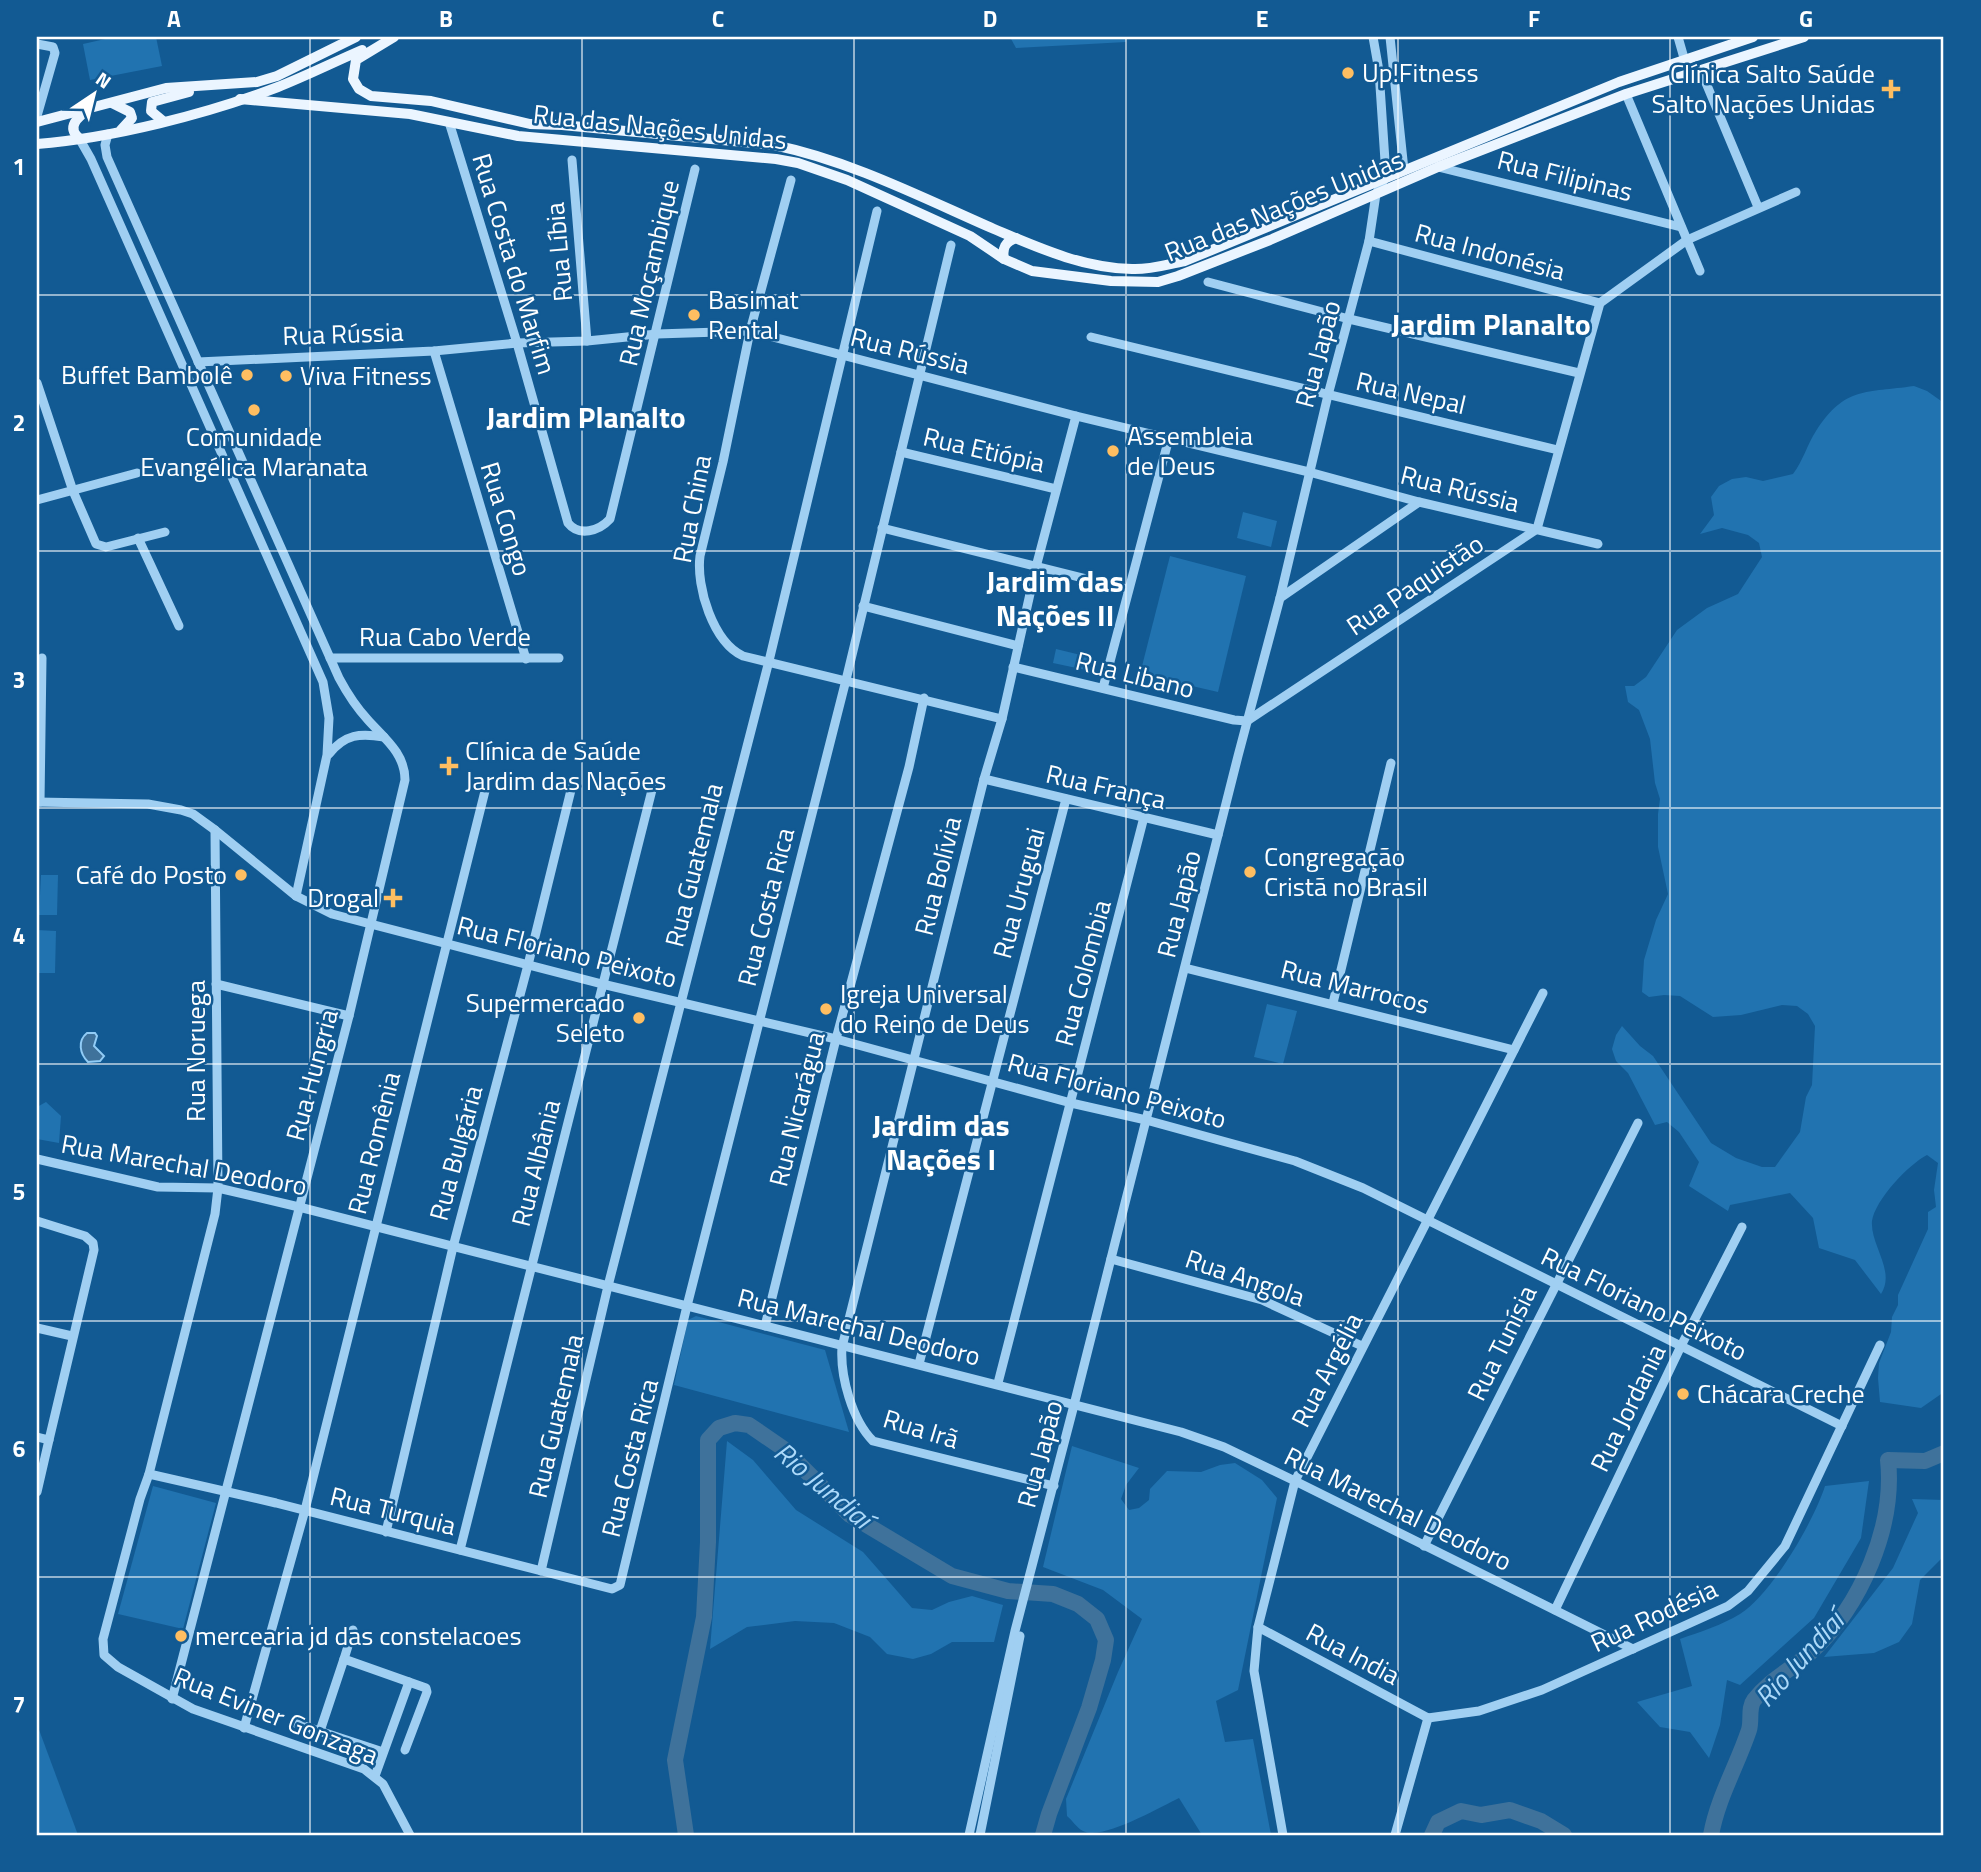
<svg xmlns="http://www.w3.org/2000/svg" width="1981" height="1872" font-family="'Titillium Web',sans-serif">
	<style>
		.green { fill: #2173b0 }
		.water { fill: #3f729b; stroke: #91ccf6; stroke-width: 2 }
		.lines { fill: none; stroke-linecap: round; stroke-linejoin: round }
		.river { stroke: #3f729b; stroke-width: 16 }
		.minor { stroke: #a0cff2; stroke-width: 9 }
		.major { stroke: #ebf5ff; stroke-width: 10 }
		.grid { fill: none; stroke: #fff; stroke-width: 2; stroke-opacity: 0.55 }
		.poi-dot { fill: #ffbe61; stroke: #125a93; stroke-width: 2.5 }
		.labels { text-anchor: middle; stroke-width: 5; stroke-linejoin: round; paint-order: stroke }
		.poi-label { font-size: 26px; fill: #fff; stroke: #125a93; text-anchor: start }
		.street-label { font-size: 26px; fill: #fff; stroke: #125a93 }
		.water-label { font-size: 28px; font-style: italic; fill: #acd9f9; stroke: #125a93 }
		.quarter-label { font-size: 30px; font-weight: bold; fill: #fff; stroke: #125a93 }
		.neatline { fill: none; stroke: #fff; stroke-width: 2.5 }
		.grid-label { font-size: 23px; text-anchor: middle; font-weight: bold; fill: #fff }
	</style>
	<rect width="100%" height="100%" fill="#125a93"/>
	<!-- green -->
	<g class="green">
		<path d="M114 37H156L162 66 90 80 83 44Z"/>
		<path d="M1010 37H1126V42L1016 48Z"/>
		<path d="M1914 386 1927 391 1944 403V1392L1921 1408 1880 1402 1878 1378 1879 1363 1891 1332 1892 1317 1898 1305V1295L1928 1229V1212L1936 1207 1934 1190 1938 1163 1927 1155C1909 1164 1875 1200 1872 1221 1870 1245 1896 1271 1881 1294L1855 1260 1819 1248 1813 1218 1790 1193 1730 1205 1728 1211 1689 1186 1699 1162 1679 1132 1667 1122 1655 1125 1628 1073 1616 1061 1612 1049 1616 1035 1622 1026 1640 1046 1653 1056 1711 1143 1736 1158 1762 1167H1775L1800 1132 1806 1097 1812 1085 1815 1026 1808 1014 1797 1006 1782 1005 1741 1015 1713 1017 1680 996 1664 995 1649 997 1642 992 1644 960 1656 920 1668 894 1658 847V814L1660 799 1655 783 1650 739 1639 710 1628 702 1625 686H1634L1646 677 1677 630 1707 608 1738 594 1762 557 1759 543 1748 535 1722 528 1700 534 1714 515 1711 497 1719 486 1732 479 1746 477 1763 481 1793 474C1803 461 1807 445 1816 431 1845 386 1866 393 1914 386Z"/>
		<path d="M1243 512 1277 521 1271 547 1237 538Z"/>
		<path d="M1170 556 1246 576 1218 692 1140 674Z"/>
		<path d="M1056 649 1089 657 1086 670 1053 663Z"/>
		<path d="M41 875H58L57 915H39Z"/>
		<path d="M37 930 56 931 55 973H37Z"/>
		<path d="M1267 1004 1297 1011 1283 1064 1254 1057Z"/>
		<path d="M46 1102 61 1116 59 1143 37 1139V1107Z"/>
		<path d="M696 1316 825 1350 849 1432 674 1385 688 1320Z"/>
		<path d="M727 1441 753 1460 796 1510 863 1552 912 1608 932 1610 949 1602 972 1596 1003 1605 994 1642H952L931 1654 913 1659 887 1654 870 1637 834 1623 795 1621 747 1627 710 1649Z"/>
		<path d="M1072 1446 1139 1468 1126 1485 1121 1499 1129 1510 1139 1508 1149 1500 1150 1489 1167 1471 1201 1472 1220 1465 1235 1463 1262 1480 1277 1498 1238 1690 1216 1701 1225 1742 1253 1739 1271 1835H1202L1179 1798C1160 1807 1102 1841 1083 1831 1077 1828 1072 1820 1067 1816L1066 1799 1118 1672 1142 1619 1103 1590 1043 1567Z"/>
		<path d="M1869 1481 1861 1538 1814 1618 1740 1685 1727 1680 1720 1725 1709 1758 1690 1732 1660 1727 1637 1702 1692 1686 1680 1639C1700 1632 1722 1625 1740 1614 1771 1595 1814 1521 1825 1486Z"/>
		<path d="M153 1486 216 1503 183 1629 118 1614Z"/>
		<path d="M1912 1499 1944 1500V1556L1920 1580 1912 1624 1899 1642 1874 1653 1824 1657 1893 1568 1918 1513Z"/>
		<path d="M37 1726 38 1727 78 1835H37Z"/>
	</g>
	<!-- water -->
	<path class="water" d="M87 1033H95L97 1036 94 1046 104 1056 100 1061 88 1062C80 1054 77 1041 87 1033Z"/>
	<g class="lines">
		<!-- river -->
		<g class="river">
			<path d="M686 1835 675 1760 704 1617 708 1542V1440L719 1428 735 1423 749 1425 784 1449 850 1515 952 1576 1008 1591 1053 1594 1078 1604 1097 1619 1106 1640 1103 1660 1089 1708 1049 1814 1043 1835"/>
			<path d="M1432 1835 1438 1822 1461 1811 1481 1815 1510 1810 1541 1821 1564 1835"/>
			<path d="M1711 1835C1718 1797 1737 1766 1749 1730 1752 1720 1748 1708 1754 1700 1770 1679 1793 1669 1811 1652 1861 1606 1895 1527 1888 1460L1925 1461 1944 1453"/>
		</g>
		<!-- minor -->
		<g class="minor">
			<path d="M1390 37 1404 170"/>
			<path d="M1678 37 1684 58"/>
			<path d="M37 44 53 47 55 53 37 116"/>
			<path d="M1701 71 1758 207"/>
			<path d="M1626 94 1700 271"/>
			<path d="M449 122 517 343 568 523C579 537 599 531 610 519L695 169"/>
			<path d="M108 134 105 145 107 157 339 678C347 693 356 707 368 720 384 738 405 753 405 780L349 1016 172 1699"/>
			<path d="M79 138 91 159 323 682 329 718 327 755 296 896"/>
			<path d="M572 160 587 341"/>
			<path d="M1438 167 1681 227"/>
			<path d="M791 180 750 331 723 462 700 556C696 587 713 642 743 656L1002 719"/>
			<path d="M1369 241 1600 303"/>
			<path d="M1208 282 1349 319 1579 373"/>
			<path d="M1091 337 1558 450"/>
			<path d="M434 351 526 659"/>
			<path d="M198 362 434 351 517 343 587 341 657 334 750 331 1076 416 1309 472 1419 502 1598 544"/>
			<path d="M37 383 73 491 96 544 106 547 165 532"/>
			<path d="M901 452 1056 489"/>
			<path d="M37 500 137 473"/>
			<path d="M882 528 1127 589"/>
			<path d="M138 538 179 626"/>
			<path d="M1280 598 1419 502"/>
			<path d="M863 606 1018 646"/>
			<path d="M330 658H559"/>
			<path d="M1013 667 1234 720 1247 721 1537 529 1600 303 1687 240 1796 192"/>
			<path d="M1103 688 1169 438"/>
			<path d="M329 754C345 734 360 733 384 737"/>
			<path d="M984 779 1218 835"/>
			<path d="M37 802 148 804 181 810 193 814 215 830 296 896 332 914 602 984 836 1039 1071 1103 1146 1120 1295 1161 1363 1188 1842 1426"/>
			<path d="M40 802 42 658"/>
			<path d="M215 830 218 1188 215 1214 149 1474 140 1499 103 1639 104 1655 118 1667 193 1709 364 1769 383 1784 410 1835"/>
			<path d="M1185 968 1514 1050"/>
			<path d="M216 984 349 1016"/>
			<path d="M1333 1003 1391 763"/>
			<path d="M37 1159 158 1187 218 1188 299 1207 1181 1432 1224 1447 1295 1481 1633 1649"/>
			<path d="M37 1221 85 1236 93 1243 94 1250 49 1440 37 1437"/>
			<path d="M1111 1259 1262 1300 1362 1346"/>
			<path d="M765 1326 836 1039 909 767 924 698"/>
			<path d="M37 1328 72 1336"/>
			<path d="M919 1364 1066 799"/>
			<path d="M998 1383 1144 817"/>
			<path d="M149 1474 276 1503 612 1589 620 1585 687 1306 846 680 951 245"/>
			<path d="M1054 1486 873 1441C852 1420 840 1376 842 1347L984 779 1002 719 1036 567 1076 416"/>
			<path d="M37 1492 49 1440"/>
			<path d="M386 1532 453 1247 528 965 572 786"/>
			<path d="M1424 1546 1638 1123"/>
			<path d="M460 1550 653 786"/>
			<path d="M541 1571 608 1286 769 661 877 211"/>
			<path d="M1555 1610 1681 1346 1742 1227"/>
			<path d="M1258 1627 1428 1718"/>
			<path d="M353 1630 344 1659 409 1682 375 1776"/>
			<path d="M1428 1718 1479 1711 1542 1690 1728 1606 1748 1591 1785 1546 1880 1345"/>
			<path d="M295 1723 383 1752"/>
			<path d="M244 1728 305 1510 486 787"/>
			<path d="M320 1731 344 1659"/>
			<path d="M405 1750 427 1692 426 1688 409 1682"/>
			<path d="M969 1835 1015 1631 1074 1405 1238 756 1280 598 1328 395 1369 241 1376 194 1386 176 1379 71 1373 37"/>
			<path d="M980 1835 1020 1636"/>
			<path d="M1283 1835 1254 1671 1258 1627 1295 1481 1543 993"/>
			<path d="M1395 1835 1428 1718"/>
		</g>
		<!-- major -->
		<g class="major">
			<path d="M394 37 356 60 353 79 359 89 371 96 431 101 530 124 562 125 774 145C851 161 923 198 994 229 1039 248 1083 268 1132 269 1150 270 1168 264 1185 261L1619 82 1753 37"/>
			<path d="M240 99 410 114 518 136 776 159 798 163 847 180 970 236 1004 259 1032 271 1111 281 1158 282 1178 276 1270 240 1438 167 1626 94 1804 37"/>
			<path d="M112 103 130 112 132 118 121 130"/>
			<path d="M163 121 151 111 152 102 189 92"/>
			<path d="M37 122 166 88 257 82 277 76 356 37"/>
			<path d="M79 138C66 127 78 117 88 110"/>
			<path d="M37 144C113 138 207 114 278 87 306 76 334 62 362 50"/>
			<path d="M1004 259C1002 248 1005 242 1016 238"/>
		</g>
	</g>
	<!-- grid -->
	<path class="grid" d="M310 37V1835M582 37V1835M854 37V1835M1126 37V1835M1398 37V1835M1670 37V1835M37 295H1944M37 551H1944M37 808H1944M37 1064H1944M37 1321H1944M37 1577H1944"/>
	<!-- markers -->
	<g class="poi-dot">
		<circle cx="1348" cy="73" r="7"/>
		<path d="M1887.5 78.5h7v7h7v7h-7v7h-7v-7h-7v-7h7z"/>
		<circle cx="694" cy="315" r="7"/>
		<circle cx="247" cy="375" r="7"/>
		<circle cx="286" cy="376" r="7"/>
		<circle cx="254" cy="410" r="7"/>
		<circle cx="1113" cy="451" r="7"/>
		<path d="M445.5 755.5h7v7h7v7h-7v7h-7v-7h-7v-7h7z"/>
		<circle cx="1250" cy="872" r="7"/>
		<circle cx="241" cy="875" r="7"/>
		<path d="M389.5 887.5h7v7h7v7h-7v7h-7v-7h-7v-7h7z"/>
		<circle cx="826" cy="1009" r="7"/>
		<circle cx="639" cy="1018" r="7"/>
		<circle cx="1683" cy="1394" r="7"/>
		<circle cx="181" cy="1636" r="7"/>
	</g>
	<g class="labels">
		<!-- poi labels -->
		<g class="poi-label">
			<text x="1362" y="82">Up!Fitness</text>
			<text x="1875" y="83" text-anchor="end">Clínica Salto Saúde<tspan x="1875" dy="30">Salto Nações Unidas</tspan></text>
			<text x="708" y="309">Basimat<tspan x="708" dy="30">Rental</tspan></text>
			<text x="233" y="384" text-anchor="end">Buffet Bambolê</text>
			<text x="300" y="385">Viva Fitness</text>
			<text x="1127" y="445">Assembleia<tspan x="1127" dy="30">de Deus</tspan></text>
			<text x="254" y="446" text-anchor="middle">Comunidade<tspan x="254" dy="30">Evangélica Maranata</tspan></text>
			<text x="465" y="760">Clínica de Saúde<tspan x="465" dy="30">Jardim das Nações</tspan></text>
			<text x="1264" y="866">Congregação<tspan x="1264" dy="30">Cristã no Brasil</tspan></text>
			<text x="227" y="884" text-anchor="end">Café do Posto</text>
			<text x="379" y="907" text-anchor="end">Drogal</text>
			<text x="840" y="1003">Igreja Universal<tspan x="840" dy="30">do Reino de Deus</tspan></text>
			<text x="625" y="1012" text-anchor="end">Supermercado<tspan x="625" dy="30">Seleto</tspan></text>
			<text x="1697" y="1403">Chácara Creche</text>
			<text x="195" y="1645">mercearia jd das constelacoes</text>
		</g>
		<!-- street labels -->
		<g class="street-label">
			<text transform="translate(660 127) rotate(6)" y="9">Rua das Nações Unidas</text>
			<text transform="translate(1565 176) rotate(14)" y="9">Rua Filipinas</text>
			<text transform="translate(1284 206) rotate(-22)" y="9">Rua das Nações Unidas</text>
			<text transform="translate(559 252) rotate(-95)" y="9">Rua Líbia</text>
			<text transform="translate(1490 252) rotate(15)" y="9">Rua Indonésia</text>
			<text transform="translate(514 264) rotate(73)" y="9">Rua Costa do Marfim</text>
			<text transform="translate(649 273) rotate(-77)" y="9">Rua Moçambique</text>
			<text transform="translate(343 334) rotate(-2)" y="9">Rua Rússia</text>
			<text transform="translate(910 351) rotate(14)" y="9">Rua Rússia</text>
			<text transform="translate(1318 354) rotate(-75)" y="9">Rua Japão</text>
			<text transform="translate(1411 393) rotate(13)" y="9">Rua Nepal</text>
			<text transform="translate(984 450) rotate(13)" y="9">Rua Etiópia</text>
			<text transform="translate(1460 489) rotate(14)" y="9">Rua Rússia</text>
			<text transform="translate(692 509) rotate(-79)" y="9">Rua China</text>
			<text transform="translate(506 519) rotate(73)" y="9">Rua Congo</text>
			<text transform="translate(1415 585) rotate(-34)" y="9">Rua Paquistão</text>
			<text x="445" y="646">Rua Cabo Verde</text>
			<text transform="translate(1135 675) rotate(14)" y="9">Rua Libano</text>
			<text transform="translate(1106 787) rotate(13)" y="9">Rua França</text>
			<text transform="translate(694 865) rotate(-76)" y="9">Rua Guatemala</text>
			<text transform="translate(938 876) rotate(-76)" y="9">Rua Bolívia</text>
			<text transform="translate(1019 893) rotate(-75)" y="9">Rua Uruguai</text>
			<text transform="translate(1179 904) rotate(-76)" y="9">Rua Japão</text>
			<text transform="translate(766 907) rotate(-76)" y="9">Rua Costa Rica</text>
			<text transform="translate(567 952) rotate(14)" y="9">Rua Floriano Peixoto</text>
			<text transform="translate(1083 973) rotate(-75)" y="9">Rua Colombia</text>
			<text transform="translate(1355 987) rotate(14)" y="9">Rua Marrocos</text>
			<text transform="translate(196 1051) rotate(-90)" y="9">Rua Noruega</text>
			<text transform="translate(312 1075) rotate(-75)" y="9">Rua Hungria</text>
			<text transform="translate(1117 1091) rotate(15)" y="9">Rua Floriano Peixoto</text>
			<text transform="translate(797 1109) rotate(-76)" y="9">Rua Nicarágua</text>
			<text transform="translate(374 1143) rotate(-76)" y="9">Rua Romênia</text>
			<text transform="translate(456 1153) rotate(-75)" y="9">Rua Bulgária</text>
			<text transform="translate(536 1163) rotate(-76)" y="9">Rua Albânia</text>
			<text transform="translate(184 1165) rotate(10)" y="9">Rua Marechal Deodoro</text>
			<text transform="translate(1245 1278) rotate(19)" y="9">Rua Angola</text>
			<text transform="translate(1644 1304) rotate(26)" y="9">Rua Floriano Peixoto</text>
			<text transform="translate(859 1327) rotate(14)" y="9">Rua Marechal Deodoro</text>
			<text transform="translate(1502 1343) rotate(-64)" y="9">Rua Tunísia</text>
			<text transform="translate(1327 1370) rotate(-63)" y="9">Rua Argélia</text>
			<text transform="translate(1628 1408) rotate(-64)" y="9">Rua Jordania</text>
			<text transform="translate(556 1416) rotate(-77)" y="9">Rua Guatemala</text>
			<text transform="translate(921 1429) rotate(17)" y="9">Rua Irã</text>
			<text transform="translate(1040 1454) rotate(-75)" y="9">Rua Japão</text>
			<text transform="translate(630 1458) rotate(-76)" y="9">Rua Costa Rica</text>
			<text transform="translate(1398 1509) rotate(26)" y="9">Rua Marechal Deodoro</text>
			<text transform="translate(393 1511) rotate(14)" y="9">Rua Turquia</text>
			<text transform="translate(1654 1616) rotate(-25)" y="9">Rua Rodésia</text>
			<text transform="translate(1353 1654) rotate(28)" y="9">Rua India</text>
			<text transform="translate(276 1716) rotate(22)" y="9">Rua Eviner Gonzaga</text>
		</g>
		<!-- water labels -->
		<g class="water-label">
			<text transform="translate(823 1485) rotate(40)" y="10">Rio Jundiaí</text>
			<text transform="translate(1799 1659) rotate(-48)" y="10">Rio Jundiaí</text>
		</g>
		<!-- quarter labels -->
		<g class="quarter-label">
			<text x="1491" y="335">Jardim Planalto</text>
			<text x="586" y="428">Jardim Planalto</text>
			<text x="1055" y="592">Jardim das<tspan x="1055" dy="34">Nações II</tspan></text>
			<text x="941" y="1136">Jardim das<tspan x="941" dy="34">Nações I</tspan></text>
		</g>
	</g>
	<!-- border -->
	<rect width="1981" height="1872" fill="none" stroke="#125a93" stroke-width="77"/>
	<!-- north arrow -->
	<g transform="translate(94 94) rotate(35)" stroke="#125a93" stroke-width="5" paint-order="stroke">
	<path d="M0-5L12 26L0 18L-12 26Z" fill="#ffffff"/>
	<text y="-10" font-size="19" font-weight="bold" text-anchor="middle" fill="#ffffff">N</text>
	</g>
	<rect x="38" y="38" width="1904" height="1796" class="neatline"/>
	<g class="grid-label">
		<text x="174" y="27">A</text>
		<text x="446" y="27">B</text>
		<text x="718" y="27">C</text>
		<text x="990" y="27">D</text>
		<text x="1262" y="27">E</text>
		<text x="1534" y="27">F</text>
		<text x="1806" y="27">G</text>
		<text x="19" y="175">1</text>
		<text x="19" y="431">2</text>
		<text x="19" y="688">3</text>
		<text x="19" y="944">4</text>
		<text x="19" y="1200">5</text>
		<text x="19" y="1457">6</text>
		<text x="19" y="1713">7</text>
	</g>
</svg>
